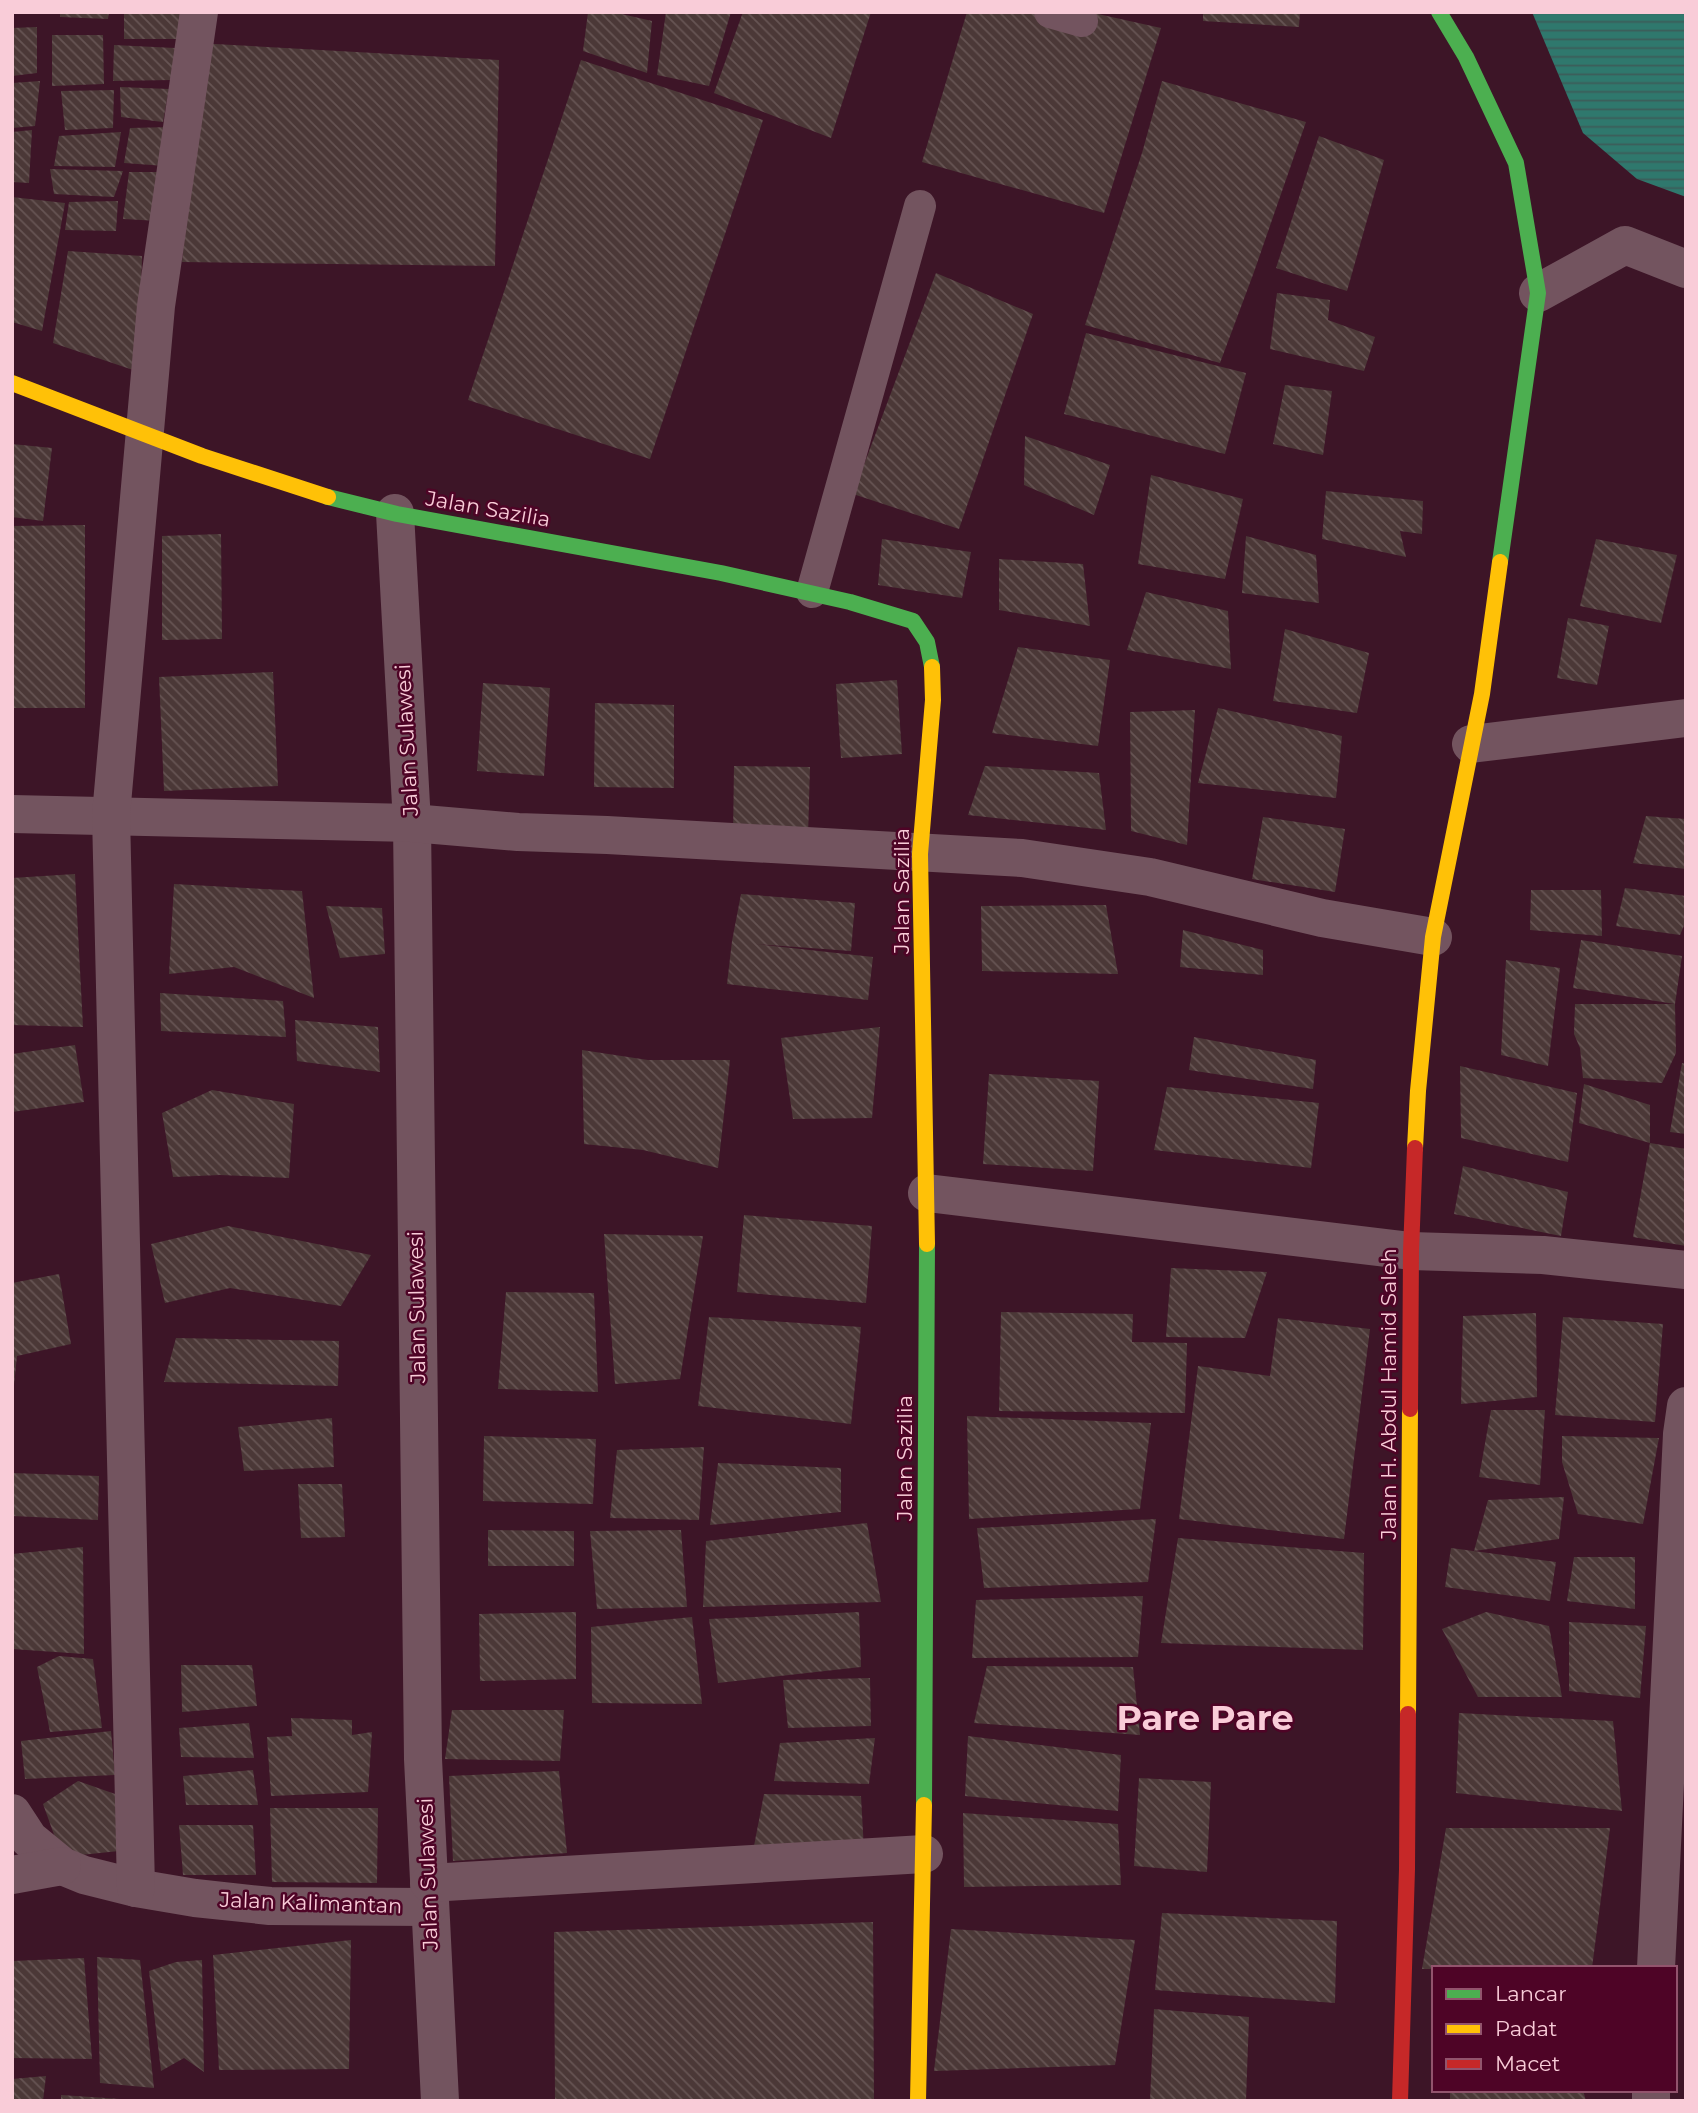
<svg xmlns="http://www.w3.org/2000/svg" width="1698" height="2113" font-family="Montserrat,sans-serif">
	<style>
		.water { fill: url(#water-rules) }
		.building { fill: url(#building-back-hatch) }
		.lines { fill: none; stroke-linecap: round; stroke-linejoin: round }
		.lane { stroke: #73545f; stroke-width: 32 }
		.street { stroke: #73545f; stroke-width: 38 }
		.fast { stroke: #4caf50; stroke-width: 16 }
		.slow { stroke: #ffc107; stroke-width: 16 }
		.jam { stroke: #c62828; stroke-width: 16 }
		.labels { text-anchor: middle; stroke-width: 5; stroke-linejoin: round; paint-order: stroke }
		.street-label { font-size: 21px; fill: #f9ccd8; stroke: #4e0426 }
		.town-label { font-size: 35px; font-weight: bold; fill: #f9ccd8; stroke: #4e0426 }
	</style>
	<defs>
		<pattern id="water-rules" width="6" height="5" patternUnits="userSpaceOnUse" patternTransform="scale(1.75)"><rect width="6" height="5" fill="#2f786d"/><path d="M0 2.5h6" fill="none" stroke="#3c5d59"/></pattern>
		<pattern id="building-back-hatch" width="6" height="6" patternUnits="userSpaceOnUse" patternTransform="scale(1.75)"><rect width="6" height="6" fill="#4b3837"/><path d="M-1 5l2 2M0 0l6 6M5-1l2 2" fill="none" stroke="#665453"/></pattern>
	</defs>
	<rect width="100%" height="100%" fill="#3d1527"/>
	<!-- water -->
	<path class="water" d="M1532 12H1686V197L1637 179 1583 133Z"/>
	<!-- building -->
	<g class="building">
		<path d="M60 12H109L108 19 60 17Z"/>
		<path d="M124 12H189L184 39H124Z"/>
		<path d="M588 12H613L652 21 647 73 583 51Z"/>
		<path d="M666 12H731L709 86 657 75Z"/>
		<path d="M743 12H871L831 138 714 93Z"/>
		<path d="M967 12H1089L1161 28 1104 213 922 162Z"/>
		<path d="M1203 12H1300L1299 27 1203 21Z"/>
		<path d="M37 27V73L12 76V28Z"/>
		<path d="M52 35H103L104 84 52 86Z"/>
		<path d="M197 43 499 60 495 266 182 262Z"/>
		<path d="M114 45 175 48 172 80 113 81Z"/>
		<path d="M581 60 763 120 650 459 468 400Z"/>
		<path d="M40 81 35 126 12 128V83Z"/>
		<path d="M1162 81 1306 122 1254 272 1220 363 1085 325 1142 153Z"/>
		<path d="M120 87 169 89 163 122 121 117Z"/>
		<path d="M114 90 113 128 65 130 61 91Z"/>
		<path d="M170 127 165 166 124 163 130 128Z"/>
		<path d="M32 130 29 183 12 182V132Z"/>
		<path d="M121 132 115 167 54 166 59 136Z"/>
		<path d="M1319 136 1384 160 1347 291 1276 268Z"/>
		<path d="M50 169 123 171 114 197 54 194Z"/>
		<path d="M129 172H169L159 221 123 219Z"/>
		<path d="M12 197 65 203 42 331 12 322Z"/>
		<path d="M118 201 116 231 65 230 69 202Z"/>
		<path d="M68 251 142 256 139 372 53 343Z"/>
		<path d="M936 273 1033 314 959 529 853 494Z"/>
		<path d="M1277 293 1330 300 1328 320 1375 337 1364 371 1270 349Z"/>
		<path d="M1086 333 1246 373 1225 454 1064 414Z"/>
		<path d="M1285 385 1332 391 1323 455 1273 444Z"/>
		<path d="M1025 436 1110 465 1094 515 1024 485Z"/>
		<path d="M12 444 52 448 43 521 12 517Z"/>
		<path d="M1151 475 1243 499 1225 579 1138 564Z"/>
		<path d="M1326 491 1423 501 1422 534 1400 531 1406 557 1322 539Z"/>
		<path d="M85 525V708H12V526Z"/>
		<path d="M221 534 222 639 162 640V536Z"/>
		<path d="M1246 536 1316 555 1319 603 1242 593Z"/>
		<path d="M882 539 971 552 962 598 878 585Z"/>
		<path d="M1596 539 1677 555 1661 623 1580 606Z"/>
		<path d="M999 559 1083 564 1090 626 999 610Z"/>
		<path d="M1146 592 1228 611 1231 669 1127 650Z"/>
		<path d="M1568 618 1609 626 1597 685 1557 678Z"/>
		<path d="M1285 629 1369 653 1357 713 1273 701Z"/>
		<path d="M1018 647 1110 660 1098 746 992 733Z"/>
		<path d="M273 672 278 786 164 791 159 677Z"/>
		<path d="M897 680 902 754 841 758 836 684Z"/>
		<path d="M483 683 550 688 544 776 477 771Z"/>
		<path d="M595 703 674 705V788L594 787Z"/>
		<path d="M1218 708 1342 736 1336 798 1198 783Z"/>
		<path d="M1195 710 1187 845 1131 831 1130 712Z"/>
		<path d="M734 766 810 767 808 837 733 836Z"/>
		<path d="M985 766 1099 773 1106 830 968 815Z"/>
		<path d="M1646 816 1686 819V869L1633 863Z"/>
		<path d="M1263 817 1345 829 1335 892 1252 879Z"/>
		<path d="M75 874 83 1027 12 1025V878Z"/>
		<path d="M174 884 302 891 314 998 234 967 169 974Z"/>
		<path d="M1625 888 1686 896V921L1680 935 1616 926Z"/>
		<path d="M1531 890H1601L1602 936 1530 930Z"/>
		<path d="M741 894 855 903 851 951 755 944 873 957 868 1000 727 984 732 941Z"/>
		<path d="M1106 905 1118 974 982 971 981 906Z"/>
		<path d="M326 906 382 908 385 954 340 958Z"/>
		<path d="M1183 930 1263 950V975L1180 967Z"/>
		<path d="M1581 940 1682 956 1675 1004 1676 1053 1662 1083 1583 1078 1580 1048 1574 1034 1575 1004H1675L1573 988Z"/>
		<path d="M1506 960 1560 968 1548 1066 1501 1055Z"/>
		<path d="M160 993 283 1001 286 1037 161 1031Z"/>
		<path d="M295 1020 378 1027 380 1072 297 1061Z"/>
		<path d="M880 1027 872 1118 793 1119 781 1038Z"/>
		<path d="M1194 1037 1316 1060 1313 1089 1189 1070Z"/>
		<path d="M75 1045 84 1102 12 1112V1054Z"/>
		<path d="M582 1050 648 1060H730L718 1168 643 1150 584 1144Z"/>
		<path d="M1682 1063 1686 1064V1134L1670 1132Z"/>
		<path d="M1460 1066 1577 1093 1568 1162 1461 1138Z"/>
		<path d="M989 1074 1099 1081 1093 1171 983 1164Z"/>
		<path d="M1584 1084 1650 1105V1143L1579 1123Z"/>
		<path d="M1167 1087 1319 1103 1311 1168 1154 1150Z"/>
		<path d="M212 1090 294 1104 289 1178 220 1175 173 1177 162 1113Z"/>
		<path d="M1650 1143 1686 1149V1246L1633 1237Z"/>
		<path d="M1463 1166 1568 1192 1561 1236 1454 1214Z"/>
		<path d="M744 1215 872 1226 866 1303 737 1292Z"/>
		<path d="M228 1226 371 1255 341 1306 230 1288 165 1303 151 1244Z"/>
		<path d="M604 1234 703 1236 680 1379 615 1384Z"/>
		<path d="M1171 1268 1267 1272 1245 1338 1166 1337Z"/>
		<path d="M59 1274 71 1344 17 1356 14 1385H12V1283Z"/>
		<path d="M506 1292 594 1293 598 1392 498 1389Z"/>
		<path d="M1001 1312 1133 1314 1132 1342 1187 1343 1185 1413 999 1411Z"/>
		<path d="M1536 1313 1537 1397 1461 1404 1463 1316Z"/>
		<path d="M709 1317 861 1327 851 1424 698 1406Z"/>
		<path d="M1563 1317 1663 1324 1655 1422 1555 1415Z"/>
		<path d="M1278 1318 1370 1329 1344 1539 1179 1519 1198 1366 1270 1376Z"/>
		<path d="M176 1338 339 1341 338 1386 164 1382Z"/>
		<path d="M1491 1410H1545L1540 1485 1479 1477Z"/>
		<path d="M967 1416 1151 1423 1140 1509 969 1519Z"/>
		<path d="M332 1418 334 1467 244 1471 238 1427Z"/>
		<path d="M484 1436 596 1439 593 1504 483 1501Z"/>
		<path d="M1562 1436 1659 1438 1643 1524 1578 1514 1562 1462Z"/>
		<path d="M704 1447 699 1520 610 1518 617 1450Z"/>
		<path d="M718 1463 841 1468V1512L710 1525Z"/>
		<path d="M12 1473 99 1476 98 1520 12 1516Z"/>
		<path d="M298 1484H342L345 1537 301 1538Z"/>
		<path d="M1564 1497 1559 1539 1474 1551 1488 1500Z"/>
		<path d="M1156 1519 1148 1582 984 1588 977 1528Z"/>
		<path d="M867 1523 881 1602 703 1607 706 1541Z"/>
		<path d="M488 1530 574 1531V1566H488Z"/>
		<path d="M681 1530 687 1607 597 1609 590 1531Z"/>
		<path d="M1178 1538 1364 1553 1363 1650 1161 1643Z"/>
		<path d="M83 1547 84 1654 12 1649V1554Z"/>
		<path d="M1451 1548 1556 1562 1550 1601 1445 1587Z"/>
		<path d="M1574 1557H1635V1609L1567 1601Z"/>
		<path d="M1143 1596 1138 1657 972 1658 976 1600Z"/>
		<path d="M576 1612V1679L480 1681 479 1614Z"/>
		<path d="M859 1612 861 1667 718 1683 709 1619Z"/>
		<path d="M1486 1612 1549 1626 1562 1697H1478L1442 1629Z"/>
		<path d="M692 1617 702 1704 592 1703 591 1627Z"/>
		<path d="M1569 1622 1646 1626 1640 1698 1569 1691Z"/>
		<path d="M59 1656 93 1659 102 1728 50 1732 37 1667Z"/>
		<path d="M181 1665H252L257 1706 182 1712Z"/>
		<path d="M987 1666 1133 1667 1140 1735 974 1723Z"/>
		<path d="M870 1678 871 1726 788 1728 783 1680Z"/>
		<path d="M452 1710H564L560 1761 445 1759Z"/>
		<path d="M1459 1713 1613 1721 1622 1811 1456 1793Z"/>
		<path d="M291 1718 352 1720V1735L372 1732 368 1792 271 1796 267 1737 292 1736Z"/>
		<path d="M249 1723 254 1758 181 1757 179 1728Z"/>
		<path d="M111 1731 115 1775 25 1779 21 1741Z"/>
		<path d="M968 1736 1121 1755 1118 1811 965 1796Z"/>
		<path d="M875 1738 869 1784 774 1781 780 1743Z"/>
		<path d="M253 1770 258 1805H186L183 1776Z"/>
		<path d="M559 1771 567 1853 453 1861 449 1776Z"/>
		<path d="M1139 1778 1211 1782 1207 1872 1134 1866Z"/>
		<path d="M78 1781 118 1795 119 1851 62 1857 43 1804Z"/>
		<path d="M764 1794 861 1796 864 1850 753 1851Z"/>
		<path d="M270 1808H378L377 1883 272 1882Z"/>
		<path d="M963 1813 1118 1824 1121 1885 964 1887Z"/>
		<path d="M179 1825H253L256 1875H183Z"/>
		<path d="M1446 1828H1610L1592 1968 1422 1969Z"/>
		<path d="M1162 1913 1337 1921 1335 2003 1155 1990Z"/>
		<path d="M873 1922 874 2101H555L554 1932Z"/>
		<path d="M951 1929 1135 1940 1115 2065 934 2071Z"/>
		<path d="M351 1940 349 2069 219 2070 213 1955Z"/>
		<path d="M97 1957 140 1960 154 2088 100 2083Z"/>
		<path d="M84 1958 92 2059 12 2058V1961Z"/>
		<path d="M202 1960 204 2072 184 2058 161 2071 149 1971 176 1962Z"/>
		<path d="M1154 2009 1249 2017 1246 2101H1150Z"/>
		<path d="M46 2076 43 2101H12V2079Z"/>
		<path d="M1450 2090H1583L1586 2101H1450Z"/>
		<path d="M61 2095 121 2099V2101H61Z"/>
	</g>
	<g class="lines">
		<!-- lane -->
		<g class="lane">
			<path d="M1050 12 1082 21"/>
			<path d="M812 592 920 206"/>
		</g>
		<!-- street -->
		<g class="street">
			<path d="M1538 293 1625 245 1686 269"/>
			<path d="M395 513 412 823 423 1759 440 2101"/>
			<path d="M1471 744 1686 718"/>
			<path d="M12 814 412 823 518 832 607 835 1022 858 1150 877 1322 918 1433 937"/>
			<path d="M927 1193 1411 1251 1543 1255 1686 1270"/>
			<path d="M12 1813 29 1839 62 1866 84 1875 136 1888 195 1898 270 1906 428 1907"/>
			<path d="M12 1875 62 1866"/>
			<path d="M429 1883 924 1854"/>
			<path d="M136 1888 111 815 156 306 199 12"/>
			<path d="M1656 1968 1682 1434 1686 1406"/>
			<path d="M1651 2101V2090"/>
		</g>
		<!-- fast -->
		<g class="fast">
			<path d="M1439 12 1466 57 1516 163 1538 293 1500 562"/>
			<path d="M328 497 397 514 721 573 850 602 913 621 927 642 932 667"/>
			<path d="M924 1805 927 1244"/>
		</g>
		<!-- slow -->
		<g class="slow">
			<path d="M12 383 202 456 328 497"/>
			<path d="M1415 1148 1418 1091 1433 937 1482 694 1500 562"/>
			<path d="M927 1244 920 854 933 700 932 667"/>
			<path d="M1408 1714 1410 1409"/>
			<path d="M918 2101 924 1805"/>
		</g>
		<!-- jam -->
		<g class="jam">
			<path d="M1410 1409 1411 1251 1415 1148"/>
			<path d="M1400 2101 1407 1869 1408 1714"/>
		</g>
	</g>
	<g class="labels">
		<!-- street labels -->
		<g class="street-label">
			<text transform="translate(488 509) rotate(10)" y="7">Jalan Sazilia</text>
			<text transform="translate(407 740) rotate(-93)" y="7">Jalan Sulawesi</text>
			<text transform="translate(902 891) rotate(-90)" y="7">Jalan Sazilia</text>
			<text transform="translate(417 1307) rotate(-91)" y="7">Jalan Sulawesi</text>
			<text transform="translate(1389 1394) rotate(-90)" y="7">Jalan H. Abdul Hamid Saleh</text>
			<text transform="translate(905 1458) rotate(-90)" y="7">Jalan Sazilia</text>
			<text transform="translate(428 1874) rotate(-92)" y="7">Jalan Sulawesi</text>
			<text transform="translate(311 1903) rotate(2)" y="7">Jalan Kalimantan</text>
		</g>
		<!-- town labels -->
		<g class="town-label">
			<text x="1205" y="1730">Pare Pare</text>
		</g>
	</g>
	<!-- border -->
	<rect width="1698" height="2113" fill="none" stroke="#f9ccd8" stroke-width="28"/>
	<!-- legend -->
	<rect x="1432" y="1966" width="245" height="126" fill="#4e0426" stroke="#92546d" stroke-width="2"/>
	<rect x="1446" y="1989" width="35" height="10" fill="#4caf50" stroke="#92546d" stroke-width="2"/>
	<text x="1495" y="2001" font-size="21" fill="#f9ccd8">Lancar</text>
	<rect x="1446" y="2024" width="35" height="10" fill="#ffc107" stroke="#92546d" stroke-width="2"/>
	<text x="1495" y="2036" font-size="21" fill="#f9ccd8">Padat</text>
	<rect x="1446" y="2059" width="35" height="10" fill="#c62828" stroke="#92546d" stroke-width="2"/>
	<text x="1495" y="2071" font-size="21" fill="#f9ccd8">Macet</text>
</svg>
